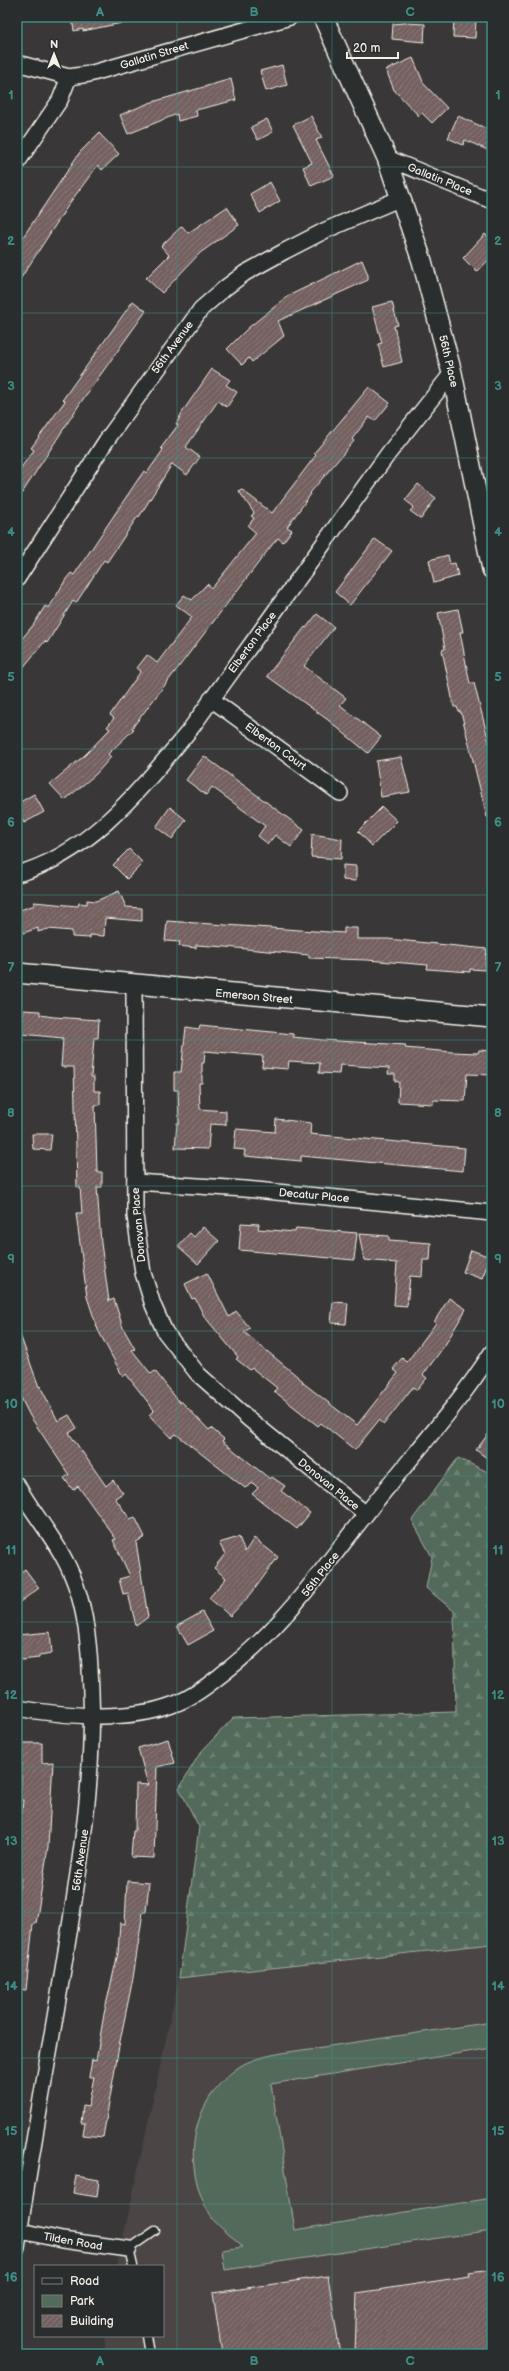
<svg xmlns="http://www.w3.org/2000/svg" width="509" height="2371" font-family="'Balsamiq Sans',sans-serif">
	<style>
		.built { fill: #4b4444 }
		.green { fill: #526b5a; stroke: #a3aea1 }
		.forest { fill: url(#forest-firs); stroke: #a3aea1 }
		.building { fill: url(#building-hatch); stroke: #f4f1e8 }
		.lines { fill: none; stroke-linecap: round; stroke-linejoin: round }
		.service-casing { stroke: #f4f1e8; stroke-width: 11 }
		.minor-casing { stroke: #f4f1e8; stroke-width: 18 }
		.tertiary-casing { stroke: #f4f1e8; stroke-width: 22 }
		.service { stroke: #2a2d2e; stroke-width: 8 }
		.minor { stroke: #2a2d2e; stroke-width: 15 }
		.tertiary { stroke: #2a2d2e; stroke-width: 19 }
		.grid { fill: none; stroke: #3d8f86; stroke-width: 1; stroke-opacity: 0.55 }
		.labels { text-anchor: middle; stroke-width: 3.5; stroke-linejoin: round; paint-order: stroke }
		.street-label { font-size: 11px; fill: #f4f1e8; stroke: #2a2d2e }
		.neatline { fill: none; stroke: #3d8f86; stroke-width: 1.5 }
		.grid-label { font-size: 13px; text-anchor: middle; font-weight: bold; fill: #3d8f86 }
	</style>
	<defs>
		<pattern id="forest-firs" width="22" height="20" patternUnits="userSpaceOnUse"><rect width="22" height="20" fill="#526b5a"/><path d="M5 1l3.5 6h-7zM16 11l3.5 6h-7z" fill="#6c8172"/></pattern>
		<pattern id="building-hatch" width="6" height="6" patternUnits="userSpaceOnUse"><rect width="6" height="6" fill="#746161"/><path d="M-1 1l2-2M0 6l6-6M5 7l2-2" fill="none" stroke="#887878"/></pattern>
	</defs>
	<rect width="100%" height="100%" fill="#393738"/>
	<filter id="ink" filterUnits="userSpaceOnUse"><feTurbulence type="fractalNoise" baseFrequency=".025" numOctaves="2"/><feDisplacementMap in="SourceGraphic" scale="8" xChannelSelector="R" yChannelSelector="G"/><feConvolveMatrix kernelMatrix="1 2 1 2 8 2 1 2 1" color-interpolation-filters="sRGB"/></filter>
	<g filter="url(#ink)">
		<!-- built -->
		<path class="built" d="M492 1944V2354H106L104 2336H163V2266H117L179 1978Z"/>
		<!-- green -->
		<path class="green" d="M492 2022V2048L271 2084 295 2230 492 2198V2230L225 2270 222 2250 243 2247C234 2237 217 2227 210 2215 181 2165 190 2104 236 2069 249 2059 267 2056 282 2053Z"/>
		<!-- forest -->
		<path class="forest" d="M458 1458 492 1474V1944L179 1978 199 1827 179 1788 200 1753 233 1718 456 1712 454 1611 426 1588 432 1557 412 1520Z"/>
		<!-- building -->
		<g class="building">
			<path d="M72 17H121L122 23 83 31V29L74 31Z"/>
			<path d="M454 17 476 19 475 38 453 37Z"/>
			<path d="M404 23 425 24 424 42 392 39 393 24Z"/>
			<path d="M413 58 424 84 447 108 432 123 422 113 419 116 394 90 386 70Z"/>
			<path d="M282 65 287 85 266 91 260 71Z"/>
			<path d="M231 79 236 100 196 110 197 116 178 121 177 114 128 134 120 115 149 103Z"/>
			<path d="M311 116 322 138 316 140 334 176 311 186 303 167 312 163 293 125Z"/>
			<path d="M458 116 492 131V152L465 140 463 145 448 138Z"/>
			<path d="M267 119 273 132 258 140 251 127Z"/>
			<path d="M99 133 119 154 102 170 98 165 71 201 17 284V246L80 152Z"/>
			<path d="M270 182 280 201 260 213 250 194Z"/>
			<path d="M227 207 239 225 200 253 162 293 146 278 169 255 161 246 182 226 188 233Z"/>
			<path d="M485 234 492 240V256L477 272 463 258Z"/>
			<path d="M362 260 368 275V280L278 321 284 336 252 362 249 358 242 365 227 349 248 328 288 296Z"/>
			<path d="M133 301 146 311 81 402 17 501V473L34 450 31 448 65 401 63 399Z"/>
			<path d="M392 302 398 325 394 326 402 362 384 367 378 344 382 343 372 307Z"/>
			<path d="M212 369 230 380 226 385 237 392 227 407 218 401 186 447 200 457 187 475 172 464 139 517 138 516 107 562 104 560 76 603 73 601 47 643 45 641 17 675V645L34 624 45 606 49 608 66 579 71 573 74 575 139 478 144 471 147 473 163 450 161 448 178 425 176 424 183 411Z"/>
			<path d="M369 387 390 403 375 421 369 417 352 439 354 441 310 493 311 494 287 527 292 530 283 542 278 538 272 545 132 728 134 729 108 754 111 757 96 774 65 800 50 784 85 755 110 729 107 727 114 718 110 715 141 671 137 668 147 655 157 663 192 617 176 605 184 595 192 600 207 584 212 588 256 533 248 526 254 518 251 516 254 513 239 491 241 489 272 513 316 455 314 453Z"/>
			<path d="M418 484 436 498 421 519 410 511 414 507 405 500Z"/>
			<path d="M375 539 392 551 350 605 335 592Z"/>
			<path d="M448 555 450 564 455 563 458 576 434 583 429 560Z"/>
			<path d="M458 609 463 632H460L470 684 474 683 492 754V817H487L461 712H459L457 707H454L442 650 445 649 438 613Z"/>
			<path d="M317 614 334 627 304 666 346 698 340 705 381 737 368 753 328 720 267 676 305 627 306 628Z"/>
			<path d="M204 756 304 830 291 847 275 835 268 844 258 836 265 826 212 787 206 795 186 780Z"/>
			<path d="M401 757 410 792 381 797 376 761Z"/>
			<path d="M34 794 44 812 24 823 17 810V804Z"/>
			<path d="M170 807 186 820 172 839 156 827Z"/>
			<path d="M382 807 397 821 372 846 358 831Z"/>
			<path d="M312 834 342 839 341 859 311 857Z"/>
			<path d="M129 849 143 863 127 879 113 865Z"/>
			<path d="M343 865 356 866V881L343 880Z"/>
			<path d="M119 891 126 907 142 908V921L105 918 104 936 90 935V938L72 937V931L48 929 38 932V928L23 933 21 926H19L17 911 35 905 34 902 78 906 79 903 87 904V900L96 901Z"/>
			<path d="M167 921 344 933V928H357V939H388L487 949 485 970 470 969V972L427 969 428 965 367 960 309 958V955L226 947 196 945V948L179 946 180 942 165 941Z"/>
			<path d="M23 1010 40 1011V1015L54 1017 99 1020 98 1038H94L91 1077H94V1091H100V1105H95L97 1172H102V1187H97L101 1243 109 1301 114 1299 123 1328 135 1349 132 1350 151 1374 155 1371 180 1403 181 1401 209 1430 211 1428 224 1439 222 1441 270 1479 272 1477 285 1486 281 1491 310 1513 297 1529 252 1494 258 1488 253 1483 245 1488 176 1434 171 1438 149 1415 154 1410 126 1374 123 1377 98 1330 87 1297 76 1213H82L80 1187H77L74 1067H61L63 1038 21 1034Z"/>
			<path d="M200 1025 293 1034V1037L322 1040 406 1045 405 1048 452 1052 478 1053 479 1050 492 1051V1075L467 1074 465 1101 433 1100V1104L398 1102 399 1082 395 1081V1074H388L389 1068 340 1065 339 1074 319 1073 320 1063 289 1061 288 1069 262 1067 263 1056 205 1051 204 1063H202V1083H199L200 1109 226 1111V1125L210 1124 208 1149 175 1148 177 1123H179L178 1090H174V1072H181L186 1027 199 1029Z"/>
			<path d="M276 1119 311 1123 310 1134 465 1148 463 1171 301 1156V1161L244 1156 245 1150 234 1149 236 1129 275 1132Z"/>
			<path d="M32 1134H52L50 1150 33 1149Z"/>
			<path d="M241 1223 259 1224 258 1229 295 1232 296 1228 357 1233 354 1260 239 1250Z"/>
			<path d="M203 1227 219 1241 198 1264 178 1246 190 1233 194 1237Z"/>
			<path d="M359 1234 389 1236V1240L431 1243 430 1260H423L422 1277 410 1276 407 1306 394 1305 397 1263 364 1260Z"/>
			<path d="M471 1250 490 1257 482 1279 463 1272Z"/>
			<path d="M207 1273 229 1317 236 1311 250 1328 244 1332 303 1381 302 1382 357 1425 398 1373 393 1369 402 1358 407 1362 436 1323 434 1322 449 1298 466 1309 445 1345 423 1375 427 1378 417 1390 413 1387 384 1424 379 1420 355 1450 321 1423 318 1426 274 1391 277 1388 252 1368 250 1370 236 1359 238 1357 204 1316 195 1298 192 1299 185 1284Z"/>
			<path d="M333 1302 348 1303 346 1324 331 1323Z"/>
			<path d="M17 1332H19L39 1387 40 1386 58 1421 69 1415 77 1428 69 1433 106 1486 113 1480 123 1493 115 1498 130 1519 135 1517 145 1537 136 1542 148 1617 136 1626 128 1593 123 1594 119 1579 130 1576 113 1540 116 1539 78 1486 73 1490 64 1478 69 1475 30 1416 17 1390Z"/>
			<path d="M492 1429V1462L476 1450Z"/>
			<path d="M239 1537 245 1552 254 1538 278 1557 251 1594 230 1616 209 1598 226 1578 214 1568 225 1554 219 1543Z"/>
			<path d="M25 1569 39 1588 17 1604V1575Z"/>
			<path d="M202 1612 213 1631 188 1645 177 1626Z"/>
			<path d="M50 1632 52 1653 39 1655V1658L21 1660 18 1635Z"/>
			<path d="M168 1739 175 1763 157 1767 154 1858 131 1857 133 1831H135L136 1784 148 1785 138 1748Z"/>
			<path d="M17 1743H42V1763L53 1762 48 1847 36 1924H33L26 1990 17 1989V1899L21 1877 17 1876V1861L23 1800H20L22 1763H17Z"/>
			<path d="M127 1881 149 1883 146 1912H143L133 1978 120 2041 103 2137 83 2135 85 2123H81L83 2106 88 2107 94 2077H89L92 2060 96 2061 104 2014 118 1953 120 1923 125 1924Z"/>
			<path d="M76 2176 99 2180 97 2197 73 2193Z"/>
			<path d="M492 2270V2354H374L373 2350 355 2353 357 2293 470 2276 469 2273Z"/>
			<path d="M328 2276 340 2354H222L213 2293Z"/>
		</g>
		<g class="lines">
			<defs>
				<g id="service">
					<path d="M133 2266 129 2249 155 2231"/>
					<path d="M146 2336 149 2354"/>
				</g>
				<g id="minor">
					<path d="M17 63 69 77 89 74 290 17"/>
					<path d="M387 158 492 201"/>
					<path d="M17 163 60 100 69 77"/>
					<path d="M17 579 106 441 201 309 225 288 245 273 285 251 326 230 401 198"/>
					<path d="M211 699 340 793"/>
					<path d="M17 874C91 854 142 787 189 731L388 454 452 373"/>
					<path d="M134 986 135 1216 143 1273 153 1305 165 1332 198 1374 250 1420 366 1514"/>
					<path d="M135 1182 245 1189 492 1213"/>
					<path d="M17 1485C39 1524 66 1549 79 1595 88 1626 90 1659 91 1692 94 1769 83 1844 71 1920 54 2029 33 2138 17 2248"/>
					<path d="M17 1708C64 1716 127 1722 172 1705 190 1699 206 1687 221 1675 282 1629 319 1573 366 1514 408 1460 455 1410 492 1352"/>
					<path d="M17 2230 62 2240 129 2249"/>
				</g>
				<g id="tertiary">
					<path d="M323 17 387 158 422 261 452 373 492 569"/>
					<path d="M17 973 492 1017"/>
				</g>
			</defs>
			<!-- service casing -->
			<use href="#service" class="service-casing"/>
			<!-- minor casing -->
			<use href="#minor" class="minor-casing"/>
			<!-- tertiary casing -->
			<use href="#tertiary" class="tertiary-casing"/>
			<!-- service -->
			<use href="#service" class="service"/>
			<!-- minor -->
			<use href="#minor" class="minor"/>
			<!-- tertiary -->
			<use href="#tertiary" class="tertiary"/>
		</g>
	</g>
	<!-- grid -->
	<path class="grid" d="M177 17V2354M332 17V2354M17 167H492M17 313H492M17 458H492M17 604H492M17 749H492M17 895H492M17 1040H492M17 1186H492M17 1331H492M17 1476H492M17 1622H492M17 1767H492M17 1913H492M17 2058H492M17 2204H492"/>
	<g class="labels">
		<!-- street labels -->
		<g class="street-label">
			<text transform="translate(154 55) rotate(-17)" y="4">Gallatin Street</text>
			<text transform="translate(440 179) rotate(22)" y="4">Gallatin Place</text>
			<text transform="translate(172 347) rotate(-54)" y="4">56th Avenue</text>
			<text transform="translate(449 361) rotate(77)" y="4">56th Place</text>
			<text transform="translate(252 642) rotate(-54)" y="4">Elberton Place</text>
			<text transform="translate(276 746) rotate(36)" y="4">Elberton Court</text>
			<text transform="translate(254 996) rotate(5)" y="4">Emerson Street</text>
			<text transform="translate(314 1195) rotate(5)" y="4">Decatur Place</text>
			<text transform="translate(138 1225) rotate(-95)" y="4">Donovan Place</text>
			<text transform="translate(329 1484) rotate(39)" y="4">Donovan Place</text>
			<text transform="translate(320 1574) rotate(-52)" y="4">56th Place</text>
			<text transform="translate(80 1860) rotate(-82)" y="4">56th Avenue</text>
			<text transform="translate(73 2241) rotate(10)" y="4">Tilden Road</text>
		</g>
	</g>
	<!-- margin -->
	<rect width="509" height="2371" fill="none" stroke="#2a2d2e" stroke-width="44"/>
	<!-- legend -->
	<rect x="34" y="2265" width="130" height="72" fill="#2a2d2e" stroke="#7b7b78"/>
	<rect x="42" y="2278" width="20" height="6" fill="#2a2d2e" stroke="#7b7b78"/>
	<text x="70" y="2285" font-size="12" fill="#f4f1e8">Road</text>
	<rect x="42" y="2295" width="20" height="12" fill="#526b5a" stroke="#7b7b78"/>
	<text x="70" y="2305" font-size="12" fill="#f4f1e8">Park</text>
	<rect x="42" y="2315" width="20" height="12" fill="url(#building-hatch)" stroke="#7b7b78"/>
	<text x="70" y="2325" font-size="12" fill="#f4f1e8">Building</text>
	<!-- north arrow -->
	<g transform="translate(54 54)" stroke="#2a2d2e" stroke-width="3" paint-order="stroke">
	<path d="M0-3L7 15L0 10L-7 15Z" fill="#f4f1e8"/>
	<text y="-6" font-size="11" font-weight="bold" text-anchor="middle" fill="#f4f1e8">N</text>
	</g>
	<!-- scale -->
	<path d="M347 52v6h51v-6" fill="none" stroke="#f4f1e8" stroke-width="2"/>
	<text x="353" y="52" font-size="12" fill="#f4f1e8" stroke="#2a2d2e" stroke-width="3" paint-order="stroke">20 m</text>
	<rect x="22" y="22" width="465" height="2327" class="neatline"/>
	<g class="grid-label">
		<text x="100" y="16">A</text>
		<text x="254" y="16">B</text>
		<text x="410" y="16">C</text>
		<text x="11" y="99">1</text>
		<text x="498" y="99">1</text>
		<text x="11" y="245">2</text>
		<text x="498" y="245">2</text>
		<text x="11" y="390">3</text>
		<text x="498" y="390">3</text>
		<text x="11" y="536">4</text>
		<text x="498" y="536">4</text>
		<text x="11" y="681">5</text>
		<text x="498" y="681">5</text>
		<text x="11" y="826">6</text>
		<text x="498" y="826">6</text>
		<text x="11" y="972">7</text>
		<text x="498" y="972">7</text>
		<text x="11" y="1117">8</text>
		<text x="498" y="1117">8</text>
		<text x="11" y="1263">9</text>
		<text x="498" y="1263">9</text>
		<text x="11" y="1408">10</text>
		<text x="498" y="1408">10</text>
		<text x="11" y="1554">11</text>
		<text x="498" y="1554">11</text>
		<text x="11" y="1699">12</text>
		<text x="498" y="1699">12</text>
		<text x="11" y="1845">13</text>
		<text x="498" y="1845">13</text>
		<text x="11" y="1990">14</text>
		<text x="498" y="1990">14</text>
		<text x="11" y="2135">15</text>
		<text x="498" y="2135">15</text>
		<text x="11" y="2281">16</text>
		<text x="498" y="2281">16</text>
		<text x="100" y="2365">A</text>
		<text x="254" y="2365">B</text>
		<text x="410" y="2365">C</text>
	</g>
</svg>
